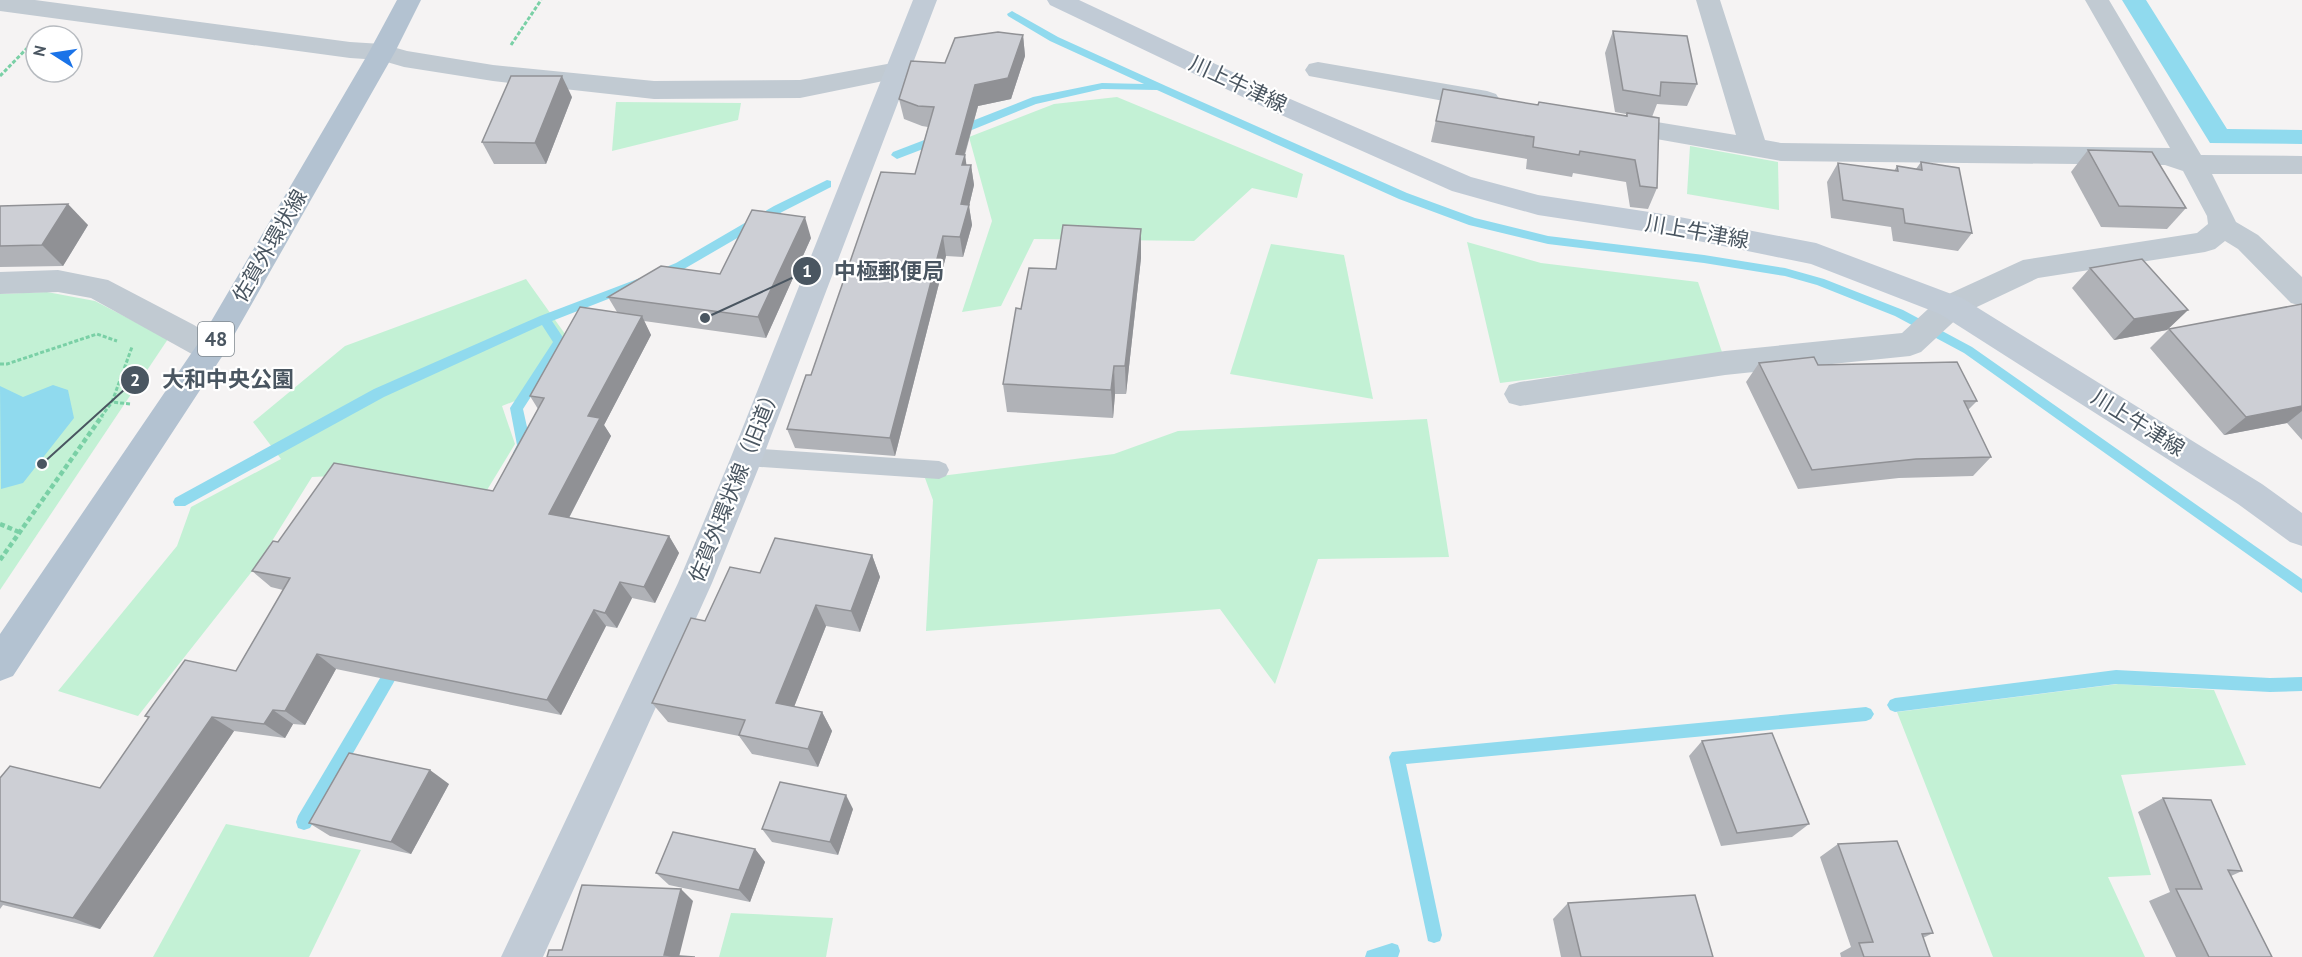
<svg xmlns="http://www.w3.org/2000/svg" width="2302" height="957" font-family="'PT Sans','Noto Sans JP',sans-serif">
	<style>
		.green { fill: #c3f1d5 }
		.water { fill: #90daee }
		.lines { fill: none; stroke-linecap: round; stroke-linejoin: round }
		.stream { fill: #90daee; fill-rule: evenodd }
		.path-far1 { stroke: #7ad0a6; stroke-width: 3; stroke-dasharray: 4 2; stroke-linecap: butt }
		.path { stroke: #7ad0a6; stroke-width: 4.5; stroke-dasharray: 5 3; stroke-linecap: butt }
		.lane { fill: #c1cad2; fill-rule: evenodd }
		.street { fill: #c1cad2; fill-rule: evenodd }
		.secondary { fill: #c1cbd6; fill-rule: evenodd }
		.primary { fill: #b3c2d1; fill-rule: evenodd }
		.wall { fill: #b0b2b7 }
		.shaded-wall { fill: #909195 }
		.building { fill: #cdcfd5; stroke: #909195; stroke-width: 1.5 }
		.labels { text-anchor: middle; stroke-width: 4.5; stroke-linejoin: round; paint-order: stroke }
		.shield { fill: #fff; stroke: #808990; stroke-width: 1.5 }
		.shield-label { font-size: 20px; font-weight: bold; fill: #4a5661 }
		.street-label { font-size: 21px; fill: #4a5661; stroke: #fff }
		.leader { fill: none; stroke: #4a5661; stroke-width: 2 }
		.callout-dot { fill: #4a5661; stroke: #fff; stroke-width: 2 }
		.mark-label { font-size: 18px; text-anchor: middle; font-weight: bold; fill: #fff }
		.callout-label { font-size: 22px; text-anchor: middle; font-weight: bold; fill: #4a5661; stroke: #fff; stroke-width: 4.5; stroke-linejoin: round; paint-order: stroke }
	</style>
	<rect width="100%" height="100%" fill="#f5f3f3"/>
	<!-- green -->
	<g class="green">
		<path d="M1117 97 1303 174 1297 198 1252 188 1194 241 1034 239 1001 306 962 312 992 221 969 137 1054 104Z"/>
		<path d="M616 102 741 103 738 120 612 151Z"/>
		<path d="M1690 146 1778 162 1779 210 1687 194Z"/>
		<path d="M1467 242 1541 263 1698 282 1723 355 1500 383Z"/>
		<path d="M1271 244 1344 255 1373 399 1230 374Z"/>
		<path d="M526 279 570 341 535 393 502 406 515 444 484 495 355 475 312 477 257 565 138 716 58 691 177 546 191 507 281 459 253 422 345 346Z"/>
		<path d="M47 292 95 301 168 339 0 590V294Z"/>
		<path d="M1427 419 1449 557 1318 559 1275 684 1220 609 926 631 933 500 925 478 1114 454 1178 431Z"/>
		<path d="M2118 684 2214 690 2246 765 2121 775 2151 875 2108 877 2145 957H1993L1897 712Z"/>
		<path d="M226 824 361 850 309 957H153Z"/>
		<path d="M731 913 833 918 826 957H719Z"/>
	</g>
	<!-- water -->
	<g class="water">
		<path d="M2122 0H2146L2227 129 2302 130V144L2210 143Z"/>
		<path d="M53 385 68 390 74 418 23 483 1 489 0 386 23 397Z"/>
	</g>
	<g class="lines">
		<!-- stream -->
		<g class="stream">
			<path d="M1012 11 1058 37 1166 86 1407 193 1475 218 1548 236 1704 255 1785 268 1824 279 1903 310 1972 347 2302 579V593L1964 353 1895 316 1817 285 1785 276 1704 263 1548 244 1469 225 1399 199 1157 90 1102 89 1036 104 962 134H954V128L1033 97 1102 83 1144 84 1050 41 1008 16 1007 14Z"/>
			<path d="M940 134 946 138 944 141 897 159 891 155 893 152Z"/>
			<path d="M827 180 831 181V187L782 212 684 269 658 279 652 275 654 272 676 263 774 206Z"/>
			<path d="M640 278 646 282 644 285 552 321 566 342 523 409 531 445 525 457H515L513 453 517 445 510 408 553 342 542 325 384 397 185 506H175L173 502 175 498 374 389 540 316Z"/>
			<path d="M397 656 402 658 404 663 402 668 310 828 304 830 298 828 296 822 298 816 392 658Z"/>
			<path d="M2116 670 2270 678 2302 677V691L2270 692 2116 684 1895 712 1890 710 1887 705 1890 700 1895 698Z"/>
			<path d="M1866 707 1871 709 1874 714 1871 719 1866 721 1406 764 1442 935 1440 941 1434 943 1428 941 1389 757 1392 752Z"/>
			<path d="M1392 943 1398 945 1400 951 1398 957H1365L1367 951Z"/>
		</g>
		<!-- path-far1 -->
		<g class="path-far1">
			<path d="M511 45 541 0"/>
			<path d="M0 76 36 39"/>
			<path d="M0 364H7L97 334 117 341"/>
			<path d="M130 404 112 402 132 347"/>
			<path d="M101 417 112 402"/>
		</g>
		<!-- path -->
		<g class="path">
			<path d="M0 524 19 532"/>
			<path d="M0 560 102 416"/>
		</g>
		<!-- lane -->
		<path class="lane" d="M747 448 939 461 946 464 949 470 946 476 939 479 747 466 740 463 737 457 740 451Z"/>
		<!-- street -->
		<g class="street">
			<path d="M0 0H35L350 42 382 44 407 51 493 65 654 81 800 80 898 62 907 64 911 70 907 76 898 78 800 98 654 99 493 81 404 67 380 60 350 58 0 11Z"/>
			<path d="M1696 0H1720L1765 140 1781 143 2170 148 2085 0H2109L2201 155 2302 156V174H2212L2236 222 2258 235 2302 277V306L2291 303 2238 249 2225 241 2215 249 2205 252 2038 278 1962 314 1921 352 1910 356 1725 375 1520 406 1509 403 1504 394 1509 385 1520 382 1725 351 1902 333 1940 298 2023 260 2197 233 2208 224 2207 216 2183 171 2165 165 1781 161 1605 130 1601 124 1605 118 1614 115 1736 135Z"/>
			<path d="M1318 62 1487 91 1496 94 1500 100 1496 106 1487 109 1309 76 1305 70 1309 64Z"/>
			<path d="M58 270 108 280 194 325 221 342 225 350 221 358 210 362 199 358 91 298 58 292 0 294V272Z"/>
		</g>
		<!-- secondary -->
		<g class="secondary">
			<path d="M913 0H937L763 457 712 583 543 957H501L678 583 731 457Z"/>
			<path d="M1047 0H1079L1288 98 1471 177 1538 195 1669 215 1816 243 1962 298 2262 484 2302 513V546L2290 542 2238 504 1940 314 1811 264 1669 235 1538 215 1452 191 1270 110 1050 5Z"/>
		</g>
		<!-- primary -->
		<path class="primary" d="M397 0H421L395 52 221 358 13 676 0 681V634L199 342 369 52Z"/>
	</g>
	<!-- wall -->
	<g class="wall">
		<path d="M1613 31 1697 84 1687 106 1657 104 1652 117 1657 188 1648 209 1630 207 1626 182 1573 173 1572 177 1526 169 1527 159 1431 142 1443 89 1538 105 1539 102 1626 116V114L1615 112 1605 53Z"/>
		<path d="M1023 35 1025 56 1011 99 978 106 965 155 966 165H971L974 185 969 206 972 225 963 257 946 256 895 456 795 448 787 429 811 375 915 174 928 127 922 126 904 119 899 99 945 63Z"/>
		<path d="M572 97 546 164H494L482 142Z"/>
		<path d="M2088 150 2186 208 2167 229 2101 227 2071 172Z"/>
		<path d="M1921 162 1972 233 1958 251 1893 241 1891 227 1831 218 1827 182 1838 163 1894 171 1897 166 1916 169Z"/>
		<path d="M0 206 88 225 63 266 0 267Z"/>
		<path d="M811 238 766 338 644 321 651 335 604 425 611 436 569 518 669 536 679 553 655 603 632 598 617 628 606 626 561 715 336 669 305 725 293 724 285 738 234 731 100 929 3 905 0 909V778L100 788 149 718 145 716 236 671 283 590 271 587 252 571 493 491 538 409 530 396 617 312 608 297 720 274Z"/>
		<path d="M1141 258 1126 394H1115L1113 418 1007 412 1003 384 1021 309 1056 269Z"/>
		<path d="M2090 268 2188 310 2167 330 2114 340 2072 288Z"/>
		<path d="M2302 304V440L2287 423 2224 435 2150 348 2169 329Z"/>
		<path d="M1759 363 1818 365 1977 401 1968 410 1991 457 1973 476 1899 478 1798 489 1746 382Z"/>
		<path d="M872 555 880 577 860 632 826 626 794 707 822 712 832 731 818 767 752 754 739 736 668 722 652 703 705 621Z"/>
		<path d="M1702 741 1809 824 1792 837 1721 846 1689 756Z"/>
		<path d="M449 784 411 854 330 836 309 823Z"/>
		<path d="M2163 798 2242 871 2231 876 2272 957H2176L2149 901 2170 892 2138 812Z"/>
		<path d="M853 809 838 855 772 842 762 829Z"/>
		<path d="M1838 844 1933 933 1923 938 1930 957H1841L1840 953 1851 947 1820 857Z"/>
		<path d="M755 849 765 862 750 902 669 885 656 873Z"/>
		<path d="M1568 903 1713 957H1561L1553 919Z"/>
	</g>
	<!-- shaded-wall -->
	<g class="shaded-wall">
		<path d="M1023 35 1025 56 1011 99 978 106 959 174 956 154 975 85Z"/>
		<path d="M562 76 572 97 546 164 535 143Z"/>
		<path d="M965 155 968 175 962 165Z"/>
		<path d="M971 165 974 185 969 206 972 225 963 257 960 237 961 204Z"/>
		<path d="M68 204 88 225 63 266 42 245Z"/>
		<path d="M805 217 811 238 766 338 758 317Z"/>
		<path d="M1141 229V258L1126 394 1125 366Z"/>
		<path d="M943 236 946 256 895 456 890 438Z"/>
		<path d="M2188 310 2167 330 2114 340 2134 319Z"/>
		<path d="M642 316 651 335 604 425 611 436 562 531 549 514 588 416Z"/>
		<path d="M1114 366 1115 394 1113 418 1111 390Z"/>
		<path d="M2302 406V411L2287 423 2224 435 2246 417Z"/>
		<path d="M669 536 679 553 655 603 644 587Z"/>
		<path d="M872 555 880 577 860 632 851 611Z"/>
		<path d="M620 582 632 598 617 628 605 613Z"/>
		<path d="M816 605 826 626 788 722 776 703Z"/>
		<path d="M594 610 606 626 561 715 547 700Z"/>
		<path d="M317 654 336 669 305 725 285 711Z"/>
		<path d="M273 710 293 724 285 738 264 724Z"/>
		<path d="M822 712 832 731 818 767 808 749Z"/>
		<path d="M212 717 234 731 100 929 73 918Z"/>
		<path d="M430 770 449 784 411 854 391 842Z"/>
		<path d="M846 795 853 809 838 855 830 842Z"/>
		<path d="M755 849 765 862 750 902 739 890Z"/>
		<path d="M681 889 693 901 679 957 664 955Z"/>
	</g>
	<!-- building -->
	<g class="building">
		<path d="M1613 31 1687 36 1697 84 1661 82 1660 96 1623 90Z"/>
		<path d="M998 32 1023 35 1008 78 975 85 956 154 965 155 962 165H971L961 204 969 205 960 237 943 236 890 438 787 429 806 375H811L881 172 915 174 934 107 918 106 899 99 911 61 945 63 955 38Z"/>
		<path d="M511 76H562L535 143 482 142Z"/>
		<path d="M1443 89 1538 105 1539 102 1627 116V113L1659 118 1657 188 1640 186 1635 160 1580 151 1579 155 1533 147 1534 137 1436 121Z"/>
		<path d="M2088 150 2152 152 2186 208 2119 206Z"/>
		<path d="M1921 162 1959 168 1972 233 1905 223 1903 209 1843 200 1838 163 1898 171 1897 166 1922 170Z"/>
		<path d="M68 204 42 245 0 246V206Z"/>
		<path d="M752 210 805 217 758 317 608 297 661 266 720 274Z"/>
		<path d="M1063 225 1141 229 1125 366H1114L1111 390 1003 384 1016 308 1021 309 1029 268 1056 269Z"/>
		<path d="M2142 259 2188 310 2134 319 2090 268Z"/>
		<path d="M2302 304V406L2246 417 2169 329Z"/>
		<path d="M580 307 642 316 588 416 600 418 549 514 669 536 644 587 620 582 605 613 594 610 547 700 317 654 285 711 273 710 264 724 212 717 73 918 0 901V778L10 766 100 788 149 717 145 716 185 660 236 671 290 578 252 571 273 541 278 542 334 463 493 491 544 398 530 396Z"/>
		<path d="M1814 357 1818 365 1957 362 1977 401H1964L1991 457 1916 459 1812 470 1759 363Z"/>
		<path d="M775 538 872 555 851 611 816 605 776 703 822 712 808 749 739 735 745 720 652 703 691 618 705 621 730 567 760 573Z"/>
		<path d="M1772 733 1809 824 1737 833 1702 741Z"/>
		<path d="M349 753 430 770 391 842 309 823Z"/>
		<path d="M780 782 846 795 830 842 762 829Z"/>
		<path d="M2163 798 2211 800 2242 871 2228 870 2272 957H2209L2176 889H2202Z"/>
		<path d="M673 832 755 849 739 890 656 873Z"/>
		<path d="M1897 841 1933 933 1922 934 1930 957H1864L1859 943 1873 942 1838 844Z"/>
		<path d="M582 885 681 889 664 955 695 957H547L549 950H562Z"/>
		<path d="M1695 895 1713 957H1581L1568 903Z"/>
	</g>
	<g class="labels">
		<!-- shield labels -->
		<rect class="shield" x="198" y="322" width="36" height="34" rx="4.5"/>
		<g class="shield-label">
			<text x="216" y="346">48</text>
		</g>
		<!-- street labels -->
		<g class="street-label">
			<text transform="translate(1238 84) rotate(25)" y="7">川上牛津線</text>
			<text transform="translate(1697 232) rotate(10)" y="7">川上牛津線</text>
			<text transform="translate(270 246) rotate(-60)" y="7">佐賀外環状線</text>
			<text transform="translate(2138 423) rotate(32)" y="7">川上牛津線</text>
			<text transform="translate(735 484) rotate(-68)" y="7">佐賀外環状線（旧道）</text>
		</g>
	</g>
	<!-- callouts -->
	<path class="leader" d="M705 318L807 271M42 464L135 380"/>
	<g class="callout-dot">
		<circle cx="705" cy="318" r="6"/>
		<circle cx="42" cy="464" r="6"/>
		<circle cx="807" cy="271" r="15"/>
		<circle cx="135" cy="380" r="15"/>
	</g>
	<g class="mark-label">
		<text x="807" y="277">1</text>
		<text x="135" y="386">2</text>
	</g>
	<g class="callout-label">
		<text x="889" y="279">中極郵便局</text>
		<text x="228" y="387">大和中央公園</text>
	</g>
	<!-- north arrow -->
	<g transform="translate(54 54) rotate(282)"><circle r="28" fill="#ffffff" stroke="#b7bbc0" stroke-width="1.5"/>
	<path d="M0-4.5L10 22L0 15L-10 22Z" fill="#1a73e8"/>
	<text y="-9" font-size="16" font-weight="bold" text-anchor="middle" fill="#4a5661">N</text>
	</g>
</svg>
